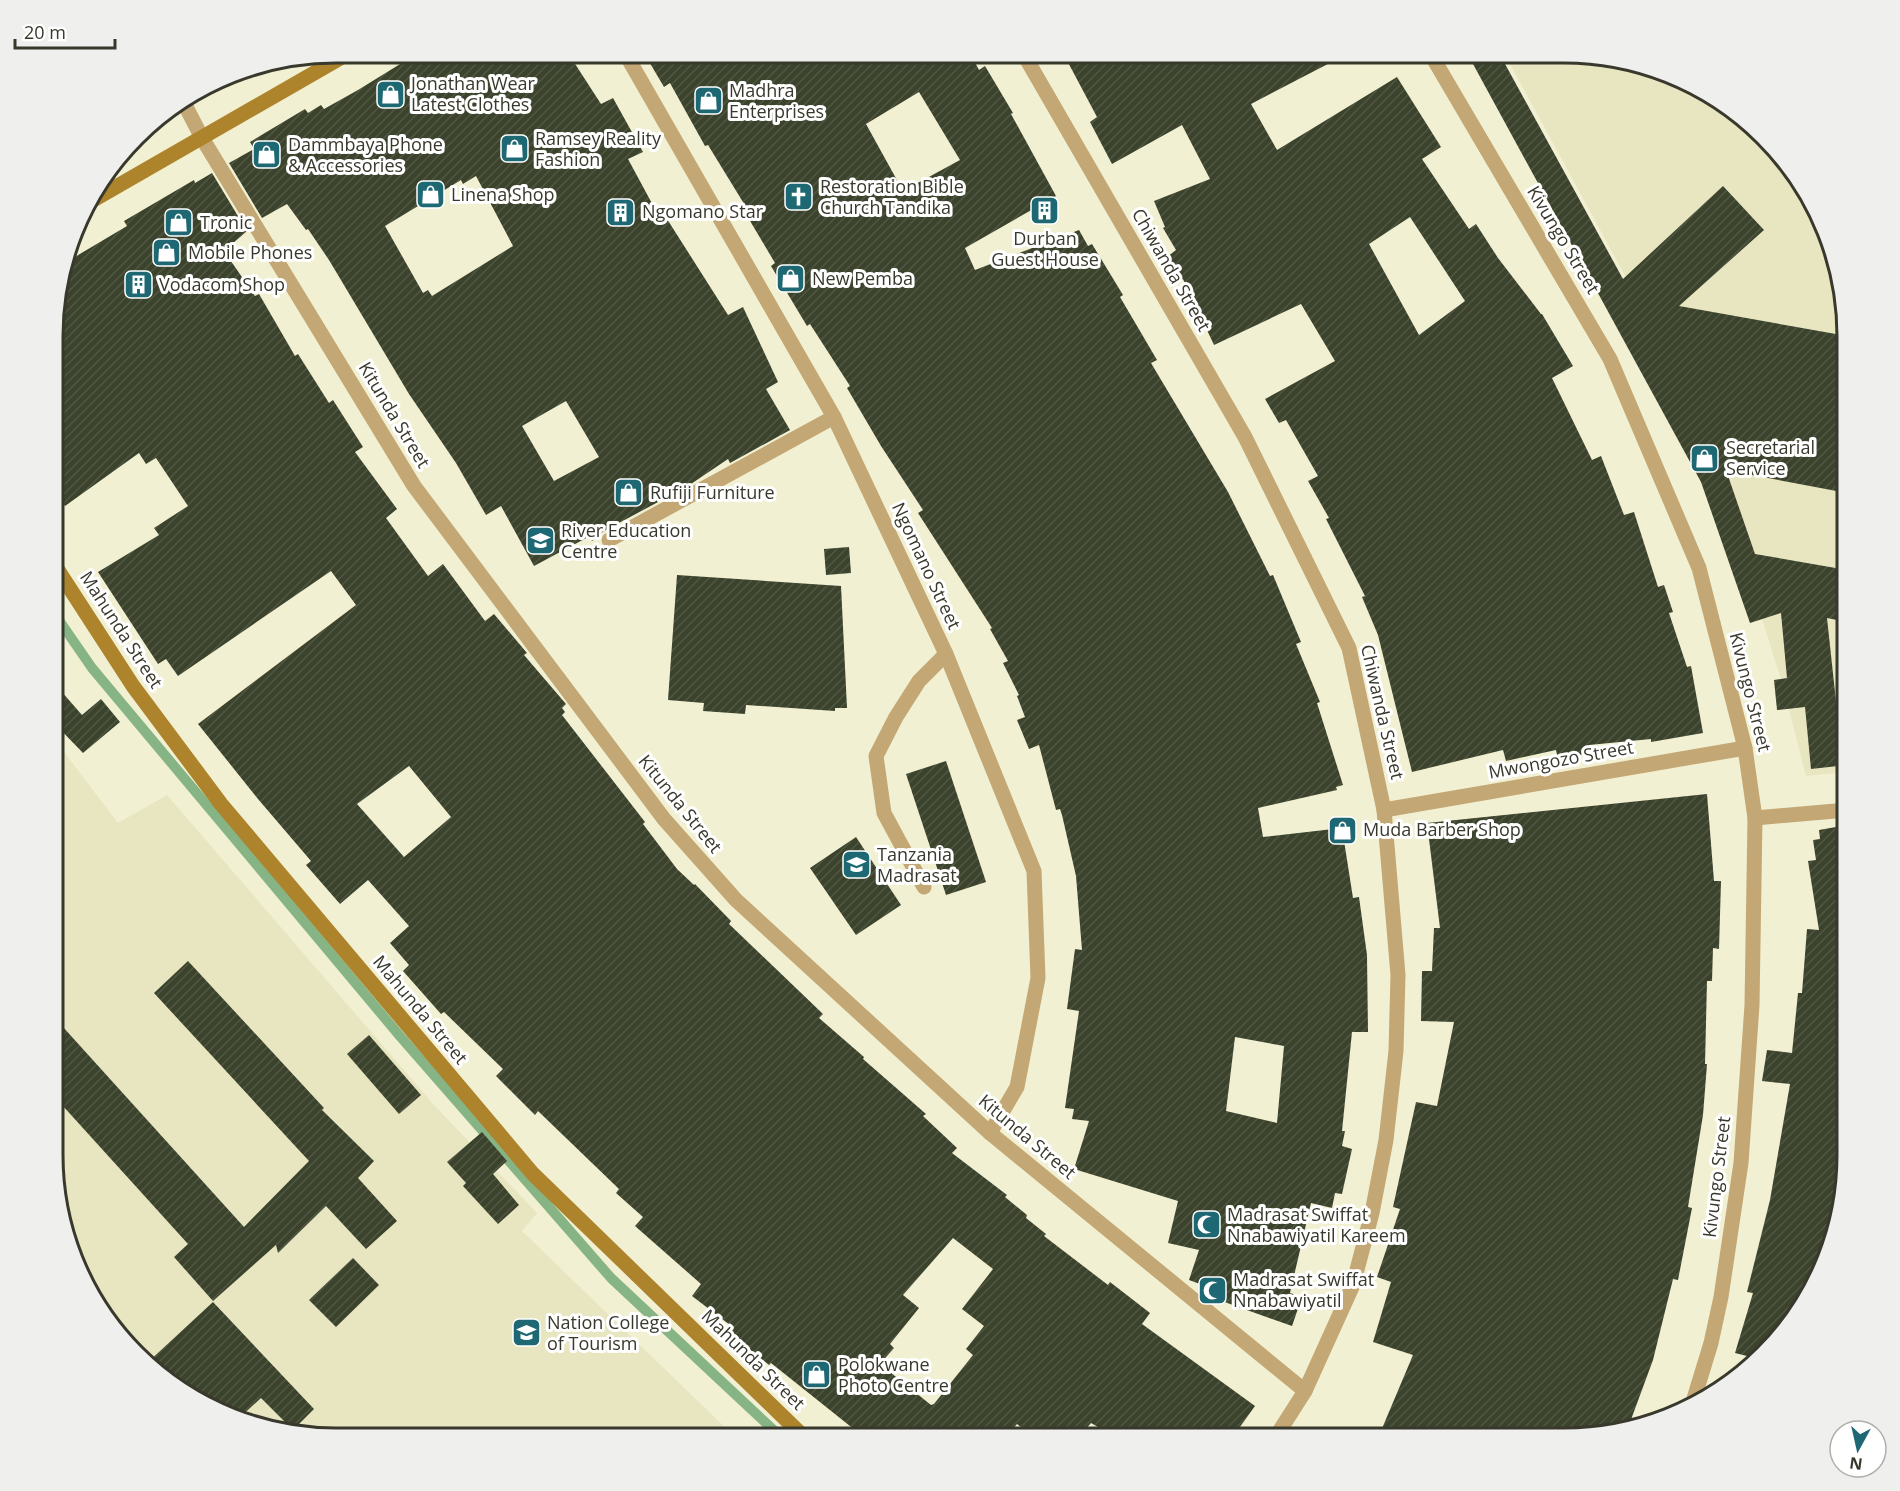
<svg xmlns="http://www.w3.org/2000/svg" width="1900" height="1491" font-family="'Open Sans',sans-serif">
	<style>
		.built { fill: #e8e5c1 }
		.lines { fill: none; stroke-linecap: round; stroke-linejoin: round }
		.stream { stroke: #87b484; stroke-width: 10 }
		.building { fill: url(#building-hatch); fill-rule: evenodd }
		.lane { stroke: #c3a774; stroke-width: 15 }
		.street { stroke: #c3a774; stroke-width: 15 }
		.secondary { stroke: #ad832b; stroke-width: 15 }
		.labels { text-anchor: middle; stroke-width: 6; stroke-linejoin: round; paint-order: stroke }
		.poi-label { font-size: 18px; fill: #39382c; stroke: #fff; text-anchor: start }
		.street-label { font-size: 18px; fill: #39382c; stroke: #fff }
		.rim { fill: none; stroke: #39382c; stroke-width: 3 }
	</style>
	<defs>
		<pattern id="building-hatch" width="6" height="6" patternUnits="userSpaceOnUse" patternTransform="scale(1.5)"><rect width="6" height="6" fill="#3b432c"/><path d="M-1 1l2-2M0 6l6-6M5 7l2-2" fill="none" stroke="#505642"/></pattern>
	</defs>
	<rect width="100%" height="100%" fill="#f2f0d2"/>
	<!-- built -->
	<g class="built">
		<path d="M1504 53H1582L1673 74 1751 123 1818 211 1847 336V772L1806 776 1783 686 1708 446 1660 340Z"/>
		<path d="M54 739 118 823 167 795 434 1105 537 1213 522 1231 736 1438H318L228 1417 149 1368 82 1280 53 1174Z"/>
	</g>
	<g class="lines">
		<!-- stream -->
		<path class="stream" d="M54 613 92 668 399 1035 611 1278 782 1438"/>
	</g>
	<!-- building -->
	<g class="building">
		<path d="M418 53H568L601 104 613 98 643 152 628 159 662 222 667 219 728 315 743 307 778 382 766 389 790 430 730 463 728 459 688 486 604 531 592 541 590 536 534 566 501 506 486 515 456 463 409 394 329 260 308 229 306 230 287 204 262 218 229 163 254 149 250 142 305 109 308 113 321 105 324 109 358 90ZM476 176 513 246 432 296 428 290 423 293 385 226 461 180 463 184ZM566 401 599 457 554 481 522 426Z"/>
		<path d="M644 53H970L979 70 985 66 1013 113 1011 114 1056 196 965 248 975 270 1079 230 1088 246 1092 244 1123 295 1120 297 1157 360 1151 363 1228 492 1270 576 1273 575 1301 642 1296 644 1320 702 1317 703 1343 785 1336 787 1337 790 1258 808 1263 837 1342 828 1353 898 1359 897 1367 955 1368 1032H1352L1342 1131H1345L1342 1146 1352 1149 1342 1194 1335 1193 1332 1208 1311 1203 1290 1293 1302 1297 1292 1326 1219 1300 1222 1292 1189 1280 1199 1250 1168 1243 1178 1201 1074 1169 1089 1121 1072 1119 1074 1109 1065 1108 1079 1011 1067 1009 1075 949 1082 950 1076 876 1062 815 1060 809 1056 810 1039 745 1029 749 1017 720 1025 717 1017 696 1019 695 1003 663 1008 661 990 629 992 628 918 513 923 510 881 446 847 388 850 386 810 324 807 326 771 266 775 263 743 209 746 207 708 145 705 146 670 83 664 87ZM919 92 960 160 903 191 866 124ZM1235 1037 1284 1046 1277 1123 1226 1111Z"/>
		<path d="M1063 53H1349L1251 104 1277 150 1397 77 1441 147 1422 159 1469 229 1476 224 1498 258 1541 314H1542L1573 366 1552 378 1592 460 1601 456 1624 515 1634 512 1658 587 1664 585 1673 612 1669 613 1687 667 1691 666 1703 733 1651 742V739L1589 745 1590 753 1558 759 1556 750 1506 761 1503 750 1412 772 1378 635 1362 597 1365 596 1326 519 1329 518 1308 481 1318 476 1286 420 1279 423 1265 399 1335 361 1301 304 1214 345 1183 279 1178 282 1167 257 1176 250 1163 228 1165 227 1154 201 1210 179 1182 125 1112 164 1090 122 1097 117ZM1410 217 1465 301 1419 335 1369 244Z"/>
		<path d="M1467 53H1499L1623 279 1723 186 1764 230 1679 306 1847 336V493L1726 470 1755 554 1847 570V622L1827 618 1838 720 1847 719V765L1811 769 1805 707 1777 710 1774 680 1787 678 1781 613 1750 623 1701 482Z"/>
		<path d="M212 173 247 231 224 251 255 296 259 294 295 356 298 354 329 403 333 400 363 447 355 452 397 509 386 518 428 576 443 564 485 621 494 614 527 653 524 655 566 704 562 708 565 712 562 715 645 822 643 824 677 869 694 885 695 884 731 921 729 924 823 1014 819 1018 864 1057 863 1059 926 1114 923 1116 957 1148 952 1153 1007 1195 1005 1197 1027 1215 1026 1218 1046 1234 1044 1236 1108 1285 1110 1282 1150 1313 1142 1324 1255 1406 1232 1438H1117L1091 1423 1078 1438H1070L1056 1427 1048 1438H1035L1017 1424 1005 1438H865L771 1363 769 1365 737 1339 739 1338 728 1328 730 1325 692 1296 701 1284 635 1226 643 1217 616 1193 619 1189 538 1111 535 1115 496 1076 503 1069 444 1012 441 1014 403 971 409 965 390 943 409 926 368 880 340 904 306 865 311 861 258 799 198 724 356 605 331 571 178 676 166 659 158 664 98 572 159 535 154 528 188 506 156 458 146 464 139 453 65 506 55 491V299L68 261 127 226 124 221 194 180 195 183ZM409 766 451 817 404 857 357 804ZM953 1238 993 1269 962 1309 984 1326 966 1349 973 1355 934 1404 931 1405 880 1364 894 1348 890 1344 919 1308 903 1295Z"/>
		<path d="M849 547 851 573 826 575 824 549Z"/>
		<path d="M677 575 841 586 847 708H835V711L746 705 745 714 703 711 704 703 668 700Z"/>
		<path d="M54 683 82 715 101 699 120 722 83 753 54 723Z"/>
		<path d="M946 761 986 882 946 895 906 774Z"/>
		<path d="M1707 794 1714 881H1721L1719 949 1713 948 1712 981H1707L1705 1064H1707L1703 1115 1688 1207 1692 1208 1678 1280 1673 1279 1653 1360 1629 1425 1564 1438H1378L1413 1355 1373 1342 1391 1282 1377 1277 1400 1209 1393 1207 1416 1102 1437 1106 1454 1022 1421 1021 1422 971H1432L1434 928H1440L1427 823Z"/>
		<path d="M1847 825V1116L1843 1146H1847V1164L1826 1264 1777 1342 1755 1358 1735 1353 1753 1293 1747 1292 1770 1200 1790 1084 1762 1081 1767 1050 1792 1053 1798 993H1802L1807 929 1819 930 1808 861 1816 860 1813 840 1820 839 1819 830Z"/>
		<path d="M856 837 901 905 856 935 810 868Z"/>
		<path d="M188 961 324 1108 322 1110 374 1161 358 1178 397 1221 366 1249 326 1206 278 1253 276 1245 213 1301 174 1257 188 1244 53 1095V1016L244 1227 309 1161 154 993Z"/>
		<path d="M369 1035 421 1095 399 1114 347 1054Z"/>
		<path d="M482 1132 507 1161 493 1174 519 1205 498 1224 463 1186 466 1183 447 1162Z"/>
		<path d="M353 1258 379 1285 336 1327 309 1300Z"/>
		<path d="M213 1302 314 1409 293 1430 261 1398 238 1419 228 1417 149 1368 146 1364Z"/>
	</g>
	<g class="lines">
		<!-- lane -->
		<g class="lane">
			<path d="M609 540 834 417"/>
			<path d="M924 887 884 813 876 756 896 717 919 681 946 654"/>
		</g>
		<!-- street -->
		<g class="street">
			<path d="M625 53 834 417 946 654 1034 871 1038 978 1017 1087 990 1133"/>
			<path d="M1023 53 1245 437 1349 648 1384 810 1398 975 1396 1051 1386 1140 1372 1213 1353 1285 1305 1391 1275 1438"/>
			<path d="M1430 53 1610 359 1699 568 1745 748 1755 818 1752 1005 1741 1163 1721 1297 1711 1343 1693 1402"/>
			<path d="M184 103 202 138 414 486 664 819 736 900 990 1133 1305 1391"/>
			<path d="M1384 810 1745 748"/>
			<path d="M1755 818 1847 810"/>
		</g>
		<!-- secondary -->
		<g class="secondary">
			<path d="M88 203 349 53"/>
			<path d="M54 564 133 686 221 804 533 1174 805 1438"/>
		</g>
	</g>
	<!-- icons -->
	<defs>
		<symbol id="shop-square" viewBox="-11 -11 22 22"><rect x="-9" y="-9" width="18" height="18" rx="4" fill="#1d6872" stroke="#fff"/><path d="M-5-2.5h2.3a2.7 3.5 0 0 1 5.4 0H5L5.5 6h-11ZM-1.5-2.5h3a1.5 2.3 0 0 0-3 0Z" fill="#fff"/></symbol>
		<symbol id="church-square" viewBox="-11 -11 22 22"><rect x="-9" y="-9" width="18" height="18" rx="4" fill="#1d6872" stroke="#fff"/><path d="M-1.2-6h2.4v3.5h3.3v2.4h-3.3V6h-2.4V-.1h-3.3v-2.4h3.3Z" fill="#fff"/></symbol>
		<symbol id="building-square" viewBox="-11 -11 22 22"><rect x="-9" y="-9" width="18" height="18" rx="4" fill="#1d6872" stroke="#fff"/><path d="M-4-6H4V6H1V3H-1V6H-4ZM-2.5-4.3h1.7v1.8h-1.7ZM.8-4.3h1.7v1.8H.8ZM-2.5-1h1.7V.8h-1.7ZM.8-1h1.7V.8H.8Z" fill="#fff"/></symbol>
		<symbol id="school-square" viewBox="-11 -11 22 22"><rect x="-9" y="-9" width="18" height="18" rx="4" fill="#1d6872" stroke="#fff"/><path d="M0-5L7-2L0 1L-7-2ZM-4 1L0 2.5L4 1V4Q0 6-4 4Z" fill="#fff"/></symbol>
		<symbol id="mosque-square" viewBox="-11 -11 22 22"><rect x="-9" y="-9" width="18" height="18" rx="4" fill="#1d6872" stroke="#fff"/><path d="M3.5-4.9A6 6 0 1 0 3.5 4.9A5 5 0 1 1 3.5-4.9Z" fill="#fff"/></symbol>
		<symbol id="university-square" viewBox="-11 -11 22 22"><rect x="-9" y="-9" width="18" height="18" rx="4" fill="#1d6872" stroke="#fff"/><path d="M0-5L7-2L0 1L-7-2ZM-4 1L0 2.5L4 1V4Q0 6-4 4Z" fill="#fff"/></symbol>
	</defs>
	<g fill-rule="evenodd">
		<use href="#shop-square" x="374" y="78" width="33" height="33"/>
		<use href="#shop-square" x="692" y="84" width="33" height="33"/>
		<use href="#shop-square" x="498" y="132" width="33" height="33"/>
		<use href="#shop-square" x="250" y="138" width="33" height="33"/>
		<use href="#shop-square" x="414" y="178" width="33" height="33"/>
		<use href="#church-square" x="782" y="180" width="33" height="33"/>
		<use href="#building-square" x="1028" y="194" width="33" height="33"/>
		<use href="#building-square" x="604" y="196" width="33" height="33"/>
		<use href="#shop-square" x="162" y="206" width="33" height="33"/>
		<use href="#shop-square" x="150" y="236" width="33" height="33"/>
		<use href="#shop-square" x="774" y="262" width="33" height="33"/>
		<use href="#building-square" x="122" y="268" width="33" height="33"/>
		<use href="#shop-square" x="1688" y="442" width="33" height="33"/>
		<use href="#shop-square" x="612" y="476" width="33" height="33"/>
		<use href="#school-square" x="524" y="524" width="33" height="33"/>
		<use href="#shop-square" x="1326" y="814" width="33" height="33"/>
		<use href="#school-square" x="840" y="848" width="33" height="33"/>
		<use href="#mosque-square" x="1190" y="1208" width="33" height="33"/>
		<use href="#mosque-square" x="1196" y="1274" width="33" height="33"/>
		<use href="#university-square" x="510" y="1316" width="33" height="33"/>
		<use href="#shop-square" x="800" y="1358" width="33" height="33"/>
	</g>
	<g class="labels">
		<!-- poi labels -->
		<g class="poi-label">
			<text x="411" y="90">Jonathan Wear<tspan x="411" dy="21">Latest Clothes</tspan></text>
			<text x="729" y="97">Madhra<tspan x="729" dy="21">Enterprises</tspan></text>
			<text x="535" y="145">Ramsey Reality<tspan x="535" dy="21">Fashion</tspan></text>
			<text x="288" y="151">Dammbaya Phone<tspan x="288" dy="21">&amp; Accessories</tspan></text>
			<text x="820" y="193">Restoration Bible<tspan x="820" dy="21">Church Tandika</tspan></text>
			<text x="451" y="201">Linena Shop</text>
			<text x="642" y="218">Ngomano Star</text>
			<text x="200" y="229">Tronic</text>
			<text x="1045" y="245" text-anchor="middle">Durban<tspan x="1045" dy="21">Guest House</tspan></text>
			<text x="188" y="259">Mobile Phones</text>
			<text x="812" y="285">New Pemba</text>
			<text x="159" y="291">Vodacom Shop</text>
			<text x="1726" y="454">Secretarial<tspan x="1726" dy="21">Service</tspan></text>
			<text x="650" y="499">Rufiji Furniture</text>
			<text x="561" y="537">River Education<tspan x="561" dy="21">Centre</tspan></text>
			<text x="1363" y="836">Muda Barber Shop</text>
			<text x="877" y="861">Tanzania<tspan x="877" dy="21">Madrasat</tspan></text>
			<text x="1227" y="1221">Madrasat Swiffat<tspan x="1227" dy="21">Nnabawiyatil Kareem</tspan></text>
			<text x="1233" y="1286">Madrasat Swiffat<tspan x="1233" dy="21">Nnabawiyatil</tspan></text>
			<text x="547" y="1329">Nation College<tspan x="547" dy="21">of Tourism</tspan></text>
			<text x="838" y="1371">Polokwane<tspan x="838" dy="21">Photo Centre</tspan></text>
		</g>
		<!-- street labels -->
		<g class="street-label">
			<text transform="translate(1563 240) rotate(59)" y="6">Kivungo Street</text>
			<text transform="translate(1171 270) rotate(60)" y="6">Chiwanda Street</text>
			<text transform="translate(394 415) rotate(59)" y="6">Kitunda Street</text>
			<text transform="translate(926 566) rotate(65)" y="6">Ngomano Street</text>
			<text transform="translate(121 630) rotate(57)" y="6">Mahunda Street</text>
			<text transform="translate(1750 692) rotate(76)" y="6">Kivungo Street</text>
			<text transform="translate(1382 712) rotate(77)" y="6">Chiwanda Street</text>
			<text transform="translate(1561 760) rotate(-10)" y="6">Mwongozo Street</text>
			<text transform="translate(680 804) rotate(51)" y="6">Kitunda Street</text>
			<text transform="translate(420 1010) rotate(50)" y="6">Mahunda Street</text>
			<text transform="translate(1027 1137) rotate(40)" y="6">Kitunda Street</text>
			<text transform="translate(1717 1177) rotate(-83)" y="6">Kivungo Street</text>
			<text transform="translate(753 1360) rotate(44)" y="6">Mahunda Street</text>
		</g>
	</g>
	<!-- crop -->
	<path d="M0 0H1900V1491H0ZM336 63H1564A273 273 0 0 1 1837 336V1155A273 273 0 0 1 1564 1428H336A273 273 0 0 1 63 1155V336A273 273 0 0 1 336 63Z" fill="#efefee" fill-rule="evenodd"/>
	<path class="rim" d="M336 63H1564A273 273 0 0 1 1837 336V1155A273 273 0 0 1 1564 1428H336A273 273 0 0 1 63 1155V336A273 273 0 0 1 336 63Z"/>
	<!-- north arrow -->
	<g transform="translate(1858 1449) rotate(188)"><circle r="28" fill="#ffffff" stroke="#b0afab" stroke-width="1.5"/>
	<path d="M0-4.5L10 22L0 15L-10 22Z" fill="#1d6872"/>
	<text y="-9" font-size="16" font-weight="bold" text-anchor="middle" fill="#39382c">N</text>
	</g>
	<!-- scale -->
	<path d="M15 39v9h100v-9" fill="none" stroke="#39382c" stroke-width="3"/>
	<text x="24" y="39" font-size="18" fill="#39382c" stroke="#ffffff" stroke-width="4.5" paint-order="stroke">20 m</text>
</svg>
